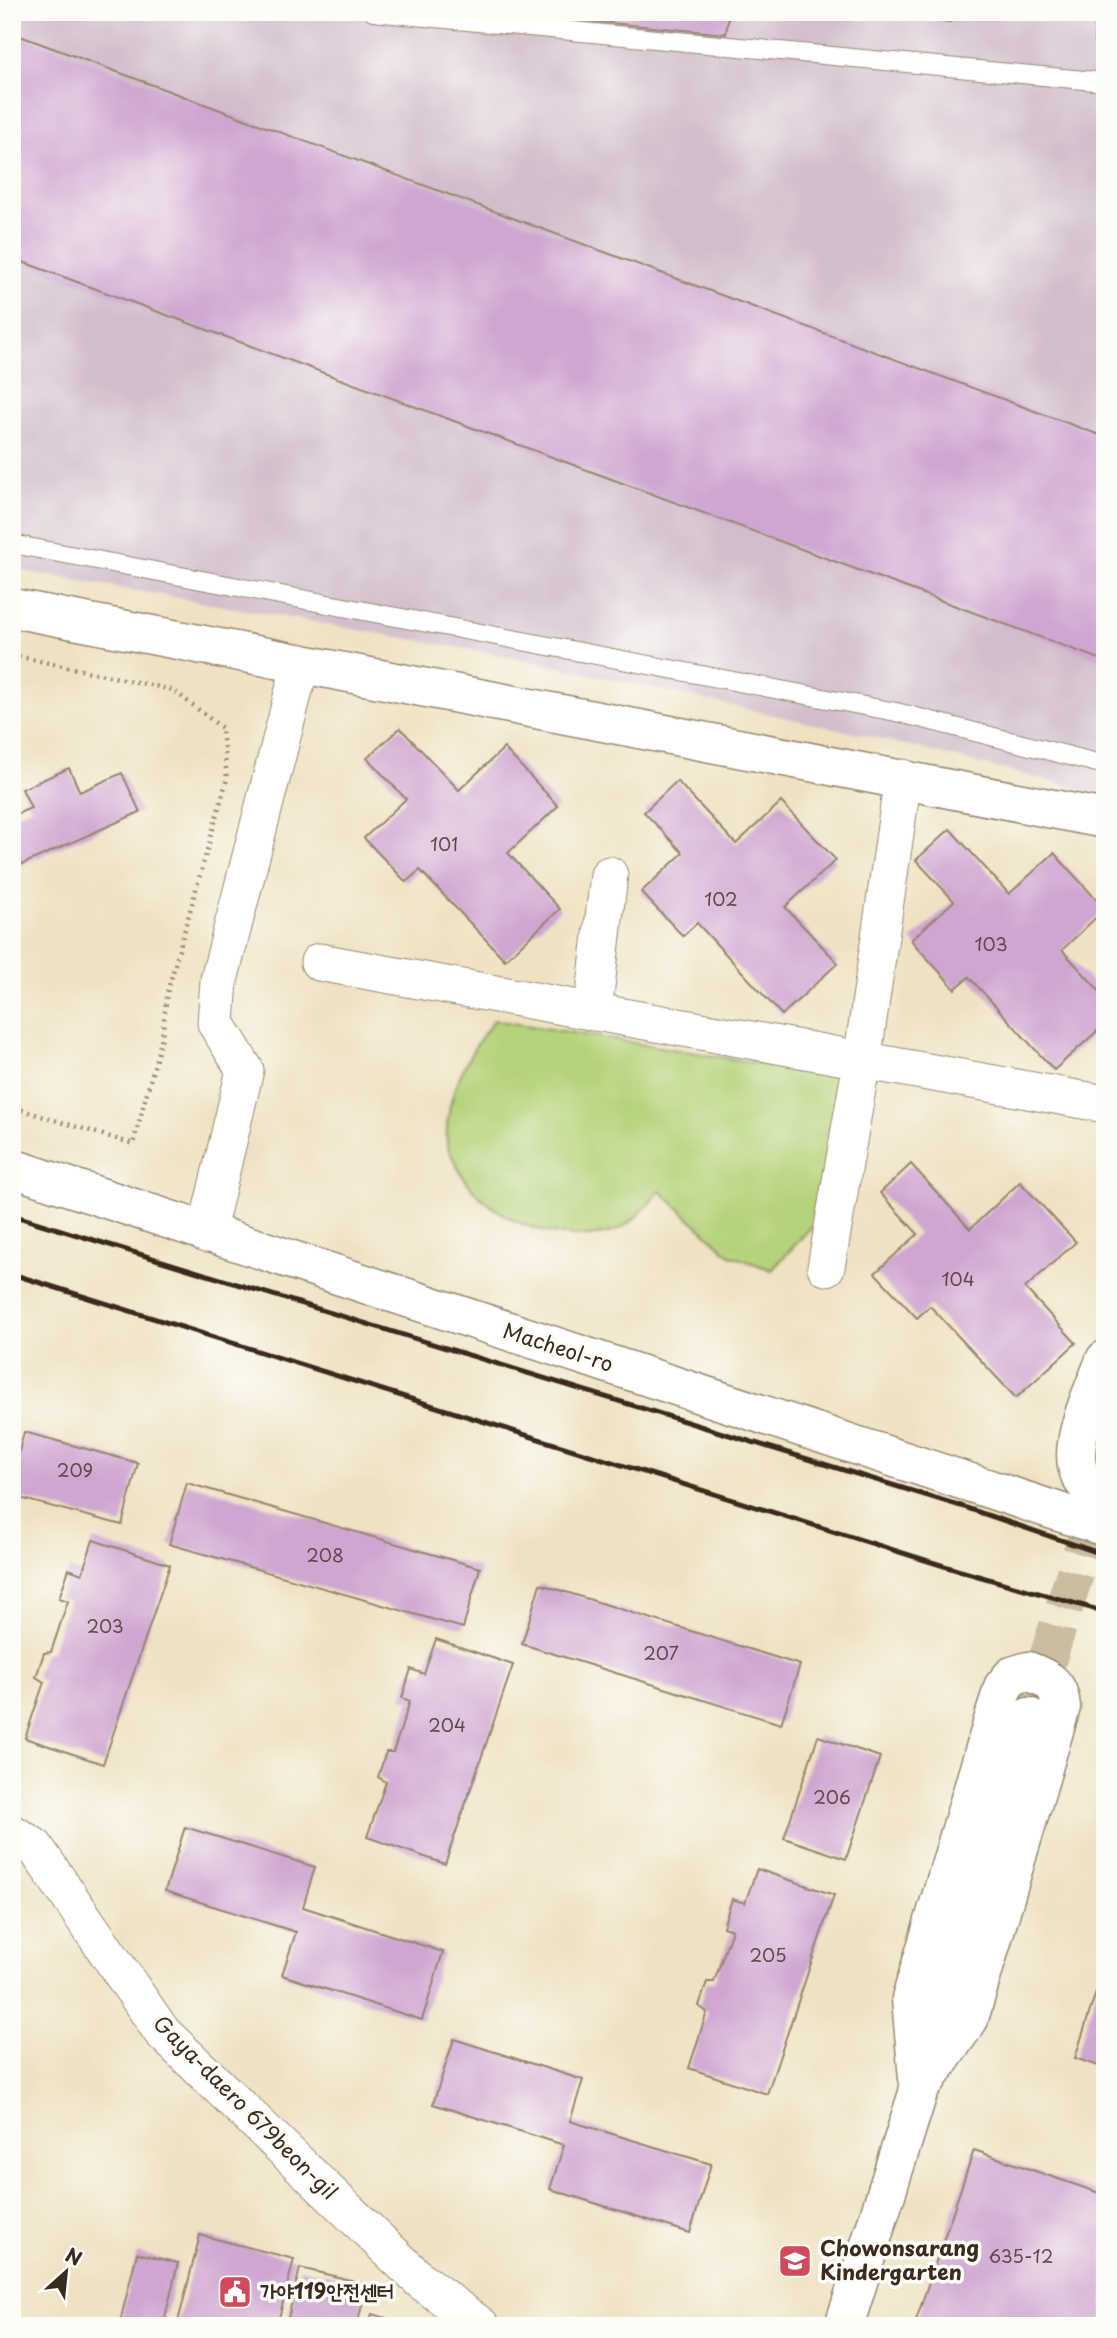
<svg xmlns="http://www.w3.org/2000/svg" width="1117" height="2338" font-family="'Playpen Sans','Poor Story',sans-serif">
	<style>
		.industrial { fill: #d1bdcc }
		.green { fill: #b5d37a; stroke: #787e4c; stroke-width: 2 }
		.building { fill: #cfa6d0 }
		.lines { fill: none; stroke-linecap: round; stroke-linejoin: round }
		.secondary-tunnel { stroke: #cbbda2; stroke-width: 38; stroke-dasharray: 38 19; stroke-linecap: butt }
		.lane-casing { stroke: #958670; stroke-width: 20 }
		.street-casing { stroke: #958670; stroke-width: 39 }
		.secondary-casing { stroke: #958670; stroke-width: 41 }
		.path { stroke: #958670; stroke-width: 4.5; stroke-dasharray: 2 5; stroke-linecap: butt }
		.lane { stroke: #fff; stroke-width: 18 }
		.street { stroke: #fff; stroke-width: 37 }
		.secondary { stroke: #fff; stroke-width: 38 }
		.rail { stroke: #3b2a1e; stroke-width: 5 }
		.labels { text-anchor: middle; stroke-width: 7; stroke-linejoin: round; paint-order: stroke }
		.number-label { font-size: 18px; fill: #60494a }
		.street-label { font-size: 21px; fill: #3b2a1e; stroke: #fdfcf7 }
		.poi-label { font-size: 21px; font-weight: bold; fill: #3b2a1e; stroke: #fdfcf7; text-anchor: start }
	</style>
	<rect width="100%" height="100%" fill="#fdfcf7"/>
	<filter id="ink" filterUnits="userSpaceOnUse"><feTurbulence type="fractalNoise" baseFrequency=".0143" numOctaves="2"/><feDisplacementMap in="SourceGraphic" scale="14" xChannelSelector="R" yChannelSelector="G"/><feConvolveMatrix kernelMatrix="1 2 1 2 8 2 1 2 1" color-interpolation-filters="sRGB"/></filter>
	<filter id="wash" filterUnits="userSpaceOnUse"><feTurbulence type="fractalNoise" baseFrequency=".00686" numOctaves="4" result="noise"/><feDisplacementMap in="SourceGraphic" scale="28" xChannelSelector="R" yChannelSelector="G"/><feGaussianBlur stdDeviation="1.57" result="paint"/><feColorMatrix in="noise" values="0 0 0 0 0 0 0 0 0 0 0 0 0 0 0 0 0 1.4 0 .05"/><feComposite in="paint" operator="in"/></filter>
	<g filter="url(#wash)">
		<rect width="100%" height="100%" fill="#efe2c3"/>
		<!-- industrial -->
		<path class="industrial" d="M12 12H1105V795L873 737 517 658 12 569Z"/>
		<!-- green -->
		<path class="green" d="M494 1020 843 1077 821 1216 772 1270 730 1255 660 1191C647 1205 631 1227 612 1232 556 1247 483 1218 457 1166 454 1159 447 1149 447 1142 444 1098 468 1053 494 1020Z"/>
		<g id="blocks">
			<!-- building -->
			<g class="building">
				<path d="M495 12H729L726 34Z"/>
				<path d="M848 12H951L950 22Z"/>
				<path d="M1096 12H1105V42L1094 41Z"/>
				<path d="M12 33 1105 437V661L12 258Z"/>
				<path d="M400 728 459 790 504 748 558 806 508 853 560 909 505 960 420 870 406 882 364 838 406 799 367 758Z"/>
				<path d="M69 768 80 792 122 773 140 812 12 869V816L31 808 22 789Z"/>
				<path d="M677 781 736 844 781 802 836 860 785 907 838 963 782 1015 697 923 683 936 641 892 683 853 644 812Z"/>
				<path d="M950 829 1009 894 1054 853 1105 909 1062 950 1105 997V1024L1054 1070 969 977 955 989 911 940 954 901 916 860Z"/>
				<path d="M911 1164 970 1229 1020 1182 1076 1242 1025 1288 1076 1343 1016 1398 930 1306 917 1318 875 1273 918 1234 880 1193Z"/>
				<path d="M24 1432 138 1463 122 1525 12 1496V1479Z"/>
				<path d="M187 1483 480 1568 463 1628 169 1544Z"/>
				<path d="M93 1540 170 1565 103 1764 25 1738 44 1682 36 1677 44 1653 51 1652 68 1601 59 1598 69 1569 82 1574Z"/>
				<path d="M540 1584 800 1665 781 1724 522 1644Z"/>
				<path d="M436 1639 513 1665 445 1864 367 1837 386 1782 378 1777 386 1752H393L410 1701 402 1698 411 1669 424 1674Z"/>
				<path d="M818 1736 880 1757 846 1859 784 1838Z"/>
				<path d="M185 1827 315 1867 303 1907 443 1952 422 2020 282 1975 296 1932 165 1891Z"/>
				<path d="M757 1869 834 1895 767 2094 689 2068 707 2012 699 2006 707 1982H714L732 1930 723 1927 732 1899 745 1903Z"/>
				<path d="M1104 1967H1105V2068L1075 2058Z"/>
				<path d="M454 2039 583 2080 570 2121 711 2164 690 2233 550 2189 564 2145 433 2104Z"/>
				<path d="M974 2150 1105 2195 1103 2326H914Z"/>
				<path d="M200 2235 294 2259 277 2326H177Z"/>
				<path d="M137 2253 178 2263 163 2326 120 2322Z"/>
				<path d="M300 2268 367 2284 357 2326H286Z"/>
				<path d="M372 2314 410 2325V2326H368Z"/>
			</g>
		</g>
	</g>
	<g filter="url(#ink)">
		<use href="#blocks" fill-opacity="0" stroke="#958670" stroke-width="2"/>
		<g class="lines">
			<!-- secondary-tunnel -->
			<path class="secondary-tunnel" d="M1029 1717 1101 1492"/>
			<defs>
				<g id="lane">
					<path d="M373 12 1105 82"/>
					<path d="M12 544 896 712 1105 765"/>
				</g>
				<g id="street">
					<path d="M319 962 1105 1104"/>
					<path d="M593 1012 609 875"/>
					<path d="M206 1234 245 1070 216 1023 219 980 301 663"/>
					<path d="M826 1267 862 1061 903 778"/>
					<path d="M12 1833 35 1847 162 2032 420 2280 481 2326"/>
				</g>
				<g id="secondary">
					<path d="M12 608 1105 819"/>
					<path d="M12 1168 1105 1527"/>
					<path d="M1105 1360C1092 1397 1047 1479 1105 1494"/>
					<path d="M1028 1671C1049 1679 1059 1684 1061 1707L969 2019 919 2090 911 1999 1003 1687 1012 1676Z"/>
					<path d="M844 2326 919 2090 1029 1717"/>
				</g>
			</defs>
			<!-- lane casing -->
			<use href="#lane" class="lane-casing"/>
			<!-- street casing -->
			<use href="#street" class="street-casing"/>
			<!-- secondary casing -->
			<use href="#secondary" class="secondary-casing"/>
			<!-- path -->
			<path class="path" d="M12 655 173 690 222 728 227 779 167 993 162 1037 133 1144 12 1107"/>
			<!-- lane -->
			<use href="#lane" class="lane"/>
			<!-- street -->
			<use href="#street" class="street"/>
			<!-- secondary -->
			<use href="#secondary" class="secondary"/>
			<!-- rail -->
			<g class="rail">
				<path d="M12 1215 961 1506 1105 1555"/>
				<path d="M12 1274 957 1570 1105 1612"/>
			</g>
		</g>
	</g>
	<!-- icons -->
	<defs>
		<symbol id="school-square" viewBox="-11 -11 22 22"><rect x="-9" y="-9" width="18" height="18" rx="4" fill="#d1495b" stroke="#fdfcf7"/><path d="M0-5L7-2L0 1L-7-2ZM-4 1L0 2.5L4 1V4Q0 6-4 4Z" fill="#fff"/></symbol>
		<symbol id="civic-square" viewBox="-11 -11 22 22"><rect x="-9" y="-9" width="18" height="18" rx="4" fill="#d1495b" stroke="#fdfcf7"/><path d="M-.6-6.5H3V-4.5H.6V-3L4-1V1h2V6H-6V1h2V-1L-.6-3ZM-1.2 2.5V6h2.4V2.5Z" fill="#fff"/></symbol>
	</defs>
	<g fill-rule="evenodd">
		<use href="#school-square" x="776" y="2242" width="38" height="38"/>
		<use href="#civic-square" x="216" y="2273" width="38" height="38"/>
	</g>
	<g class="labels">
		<!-- number labels -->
		<g class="number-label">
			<text x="444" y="851">101</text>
			<text x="721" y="906">102</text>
			<text x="991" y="951">103</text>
			<text x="958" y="1286">104</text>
			<text x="75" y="1477">209</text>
			<text x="325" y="1562">208</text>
			<text x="105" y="1633">203</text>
			<text x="661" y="1660">207</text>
			<text x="447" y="1732">204</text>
			<text x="832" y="1804">206</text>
			<text x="768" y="1962">205</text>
			<text x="1021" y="2263">635-12</text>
		</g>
		<!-- street labels -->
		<g class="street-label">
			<text transform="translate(558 1348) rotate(18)" y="7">Macheol-ro</text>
			<text transform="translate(245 2108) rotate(45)" y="7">Gaya-daero 679beon-gil</text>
		</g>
		<!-- poi labels -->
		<g class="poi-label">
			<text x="820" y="2256">Chowonsarang<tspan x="820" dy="24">Kindergarten</tspan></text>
			<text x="260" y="2299">가야119안전센터</text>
		</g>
	</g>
	<!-- margin -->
	<rect width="1117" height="2338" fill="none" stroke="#fdfcf7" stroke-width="42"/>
	<!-- north arrow -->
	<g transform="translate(66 2272) rotate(27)" stroke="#fdfcf7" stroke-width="5" paint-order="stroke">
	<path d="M0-5L12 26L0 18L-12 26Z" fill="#3b2a1e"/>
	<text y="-10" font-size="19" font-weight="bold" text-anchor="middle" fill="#3b2a1e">N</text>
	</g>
</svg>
